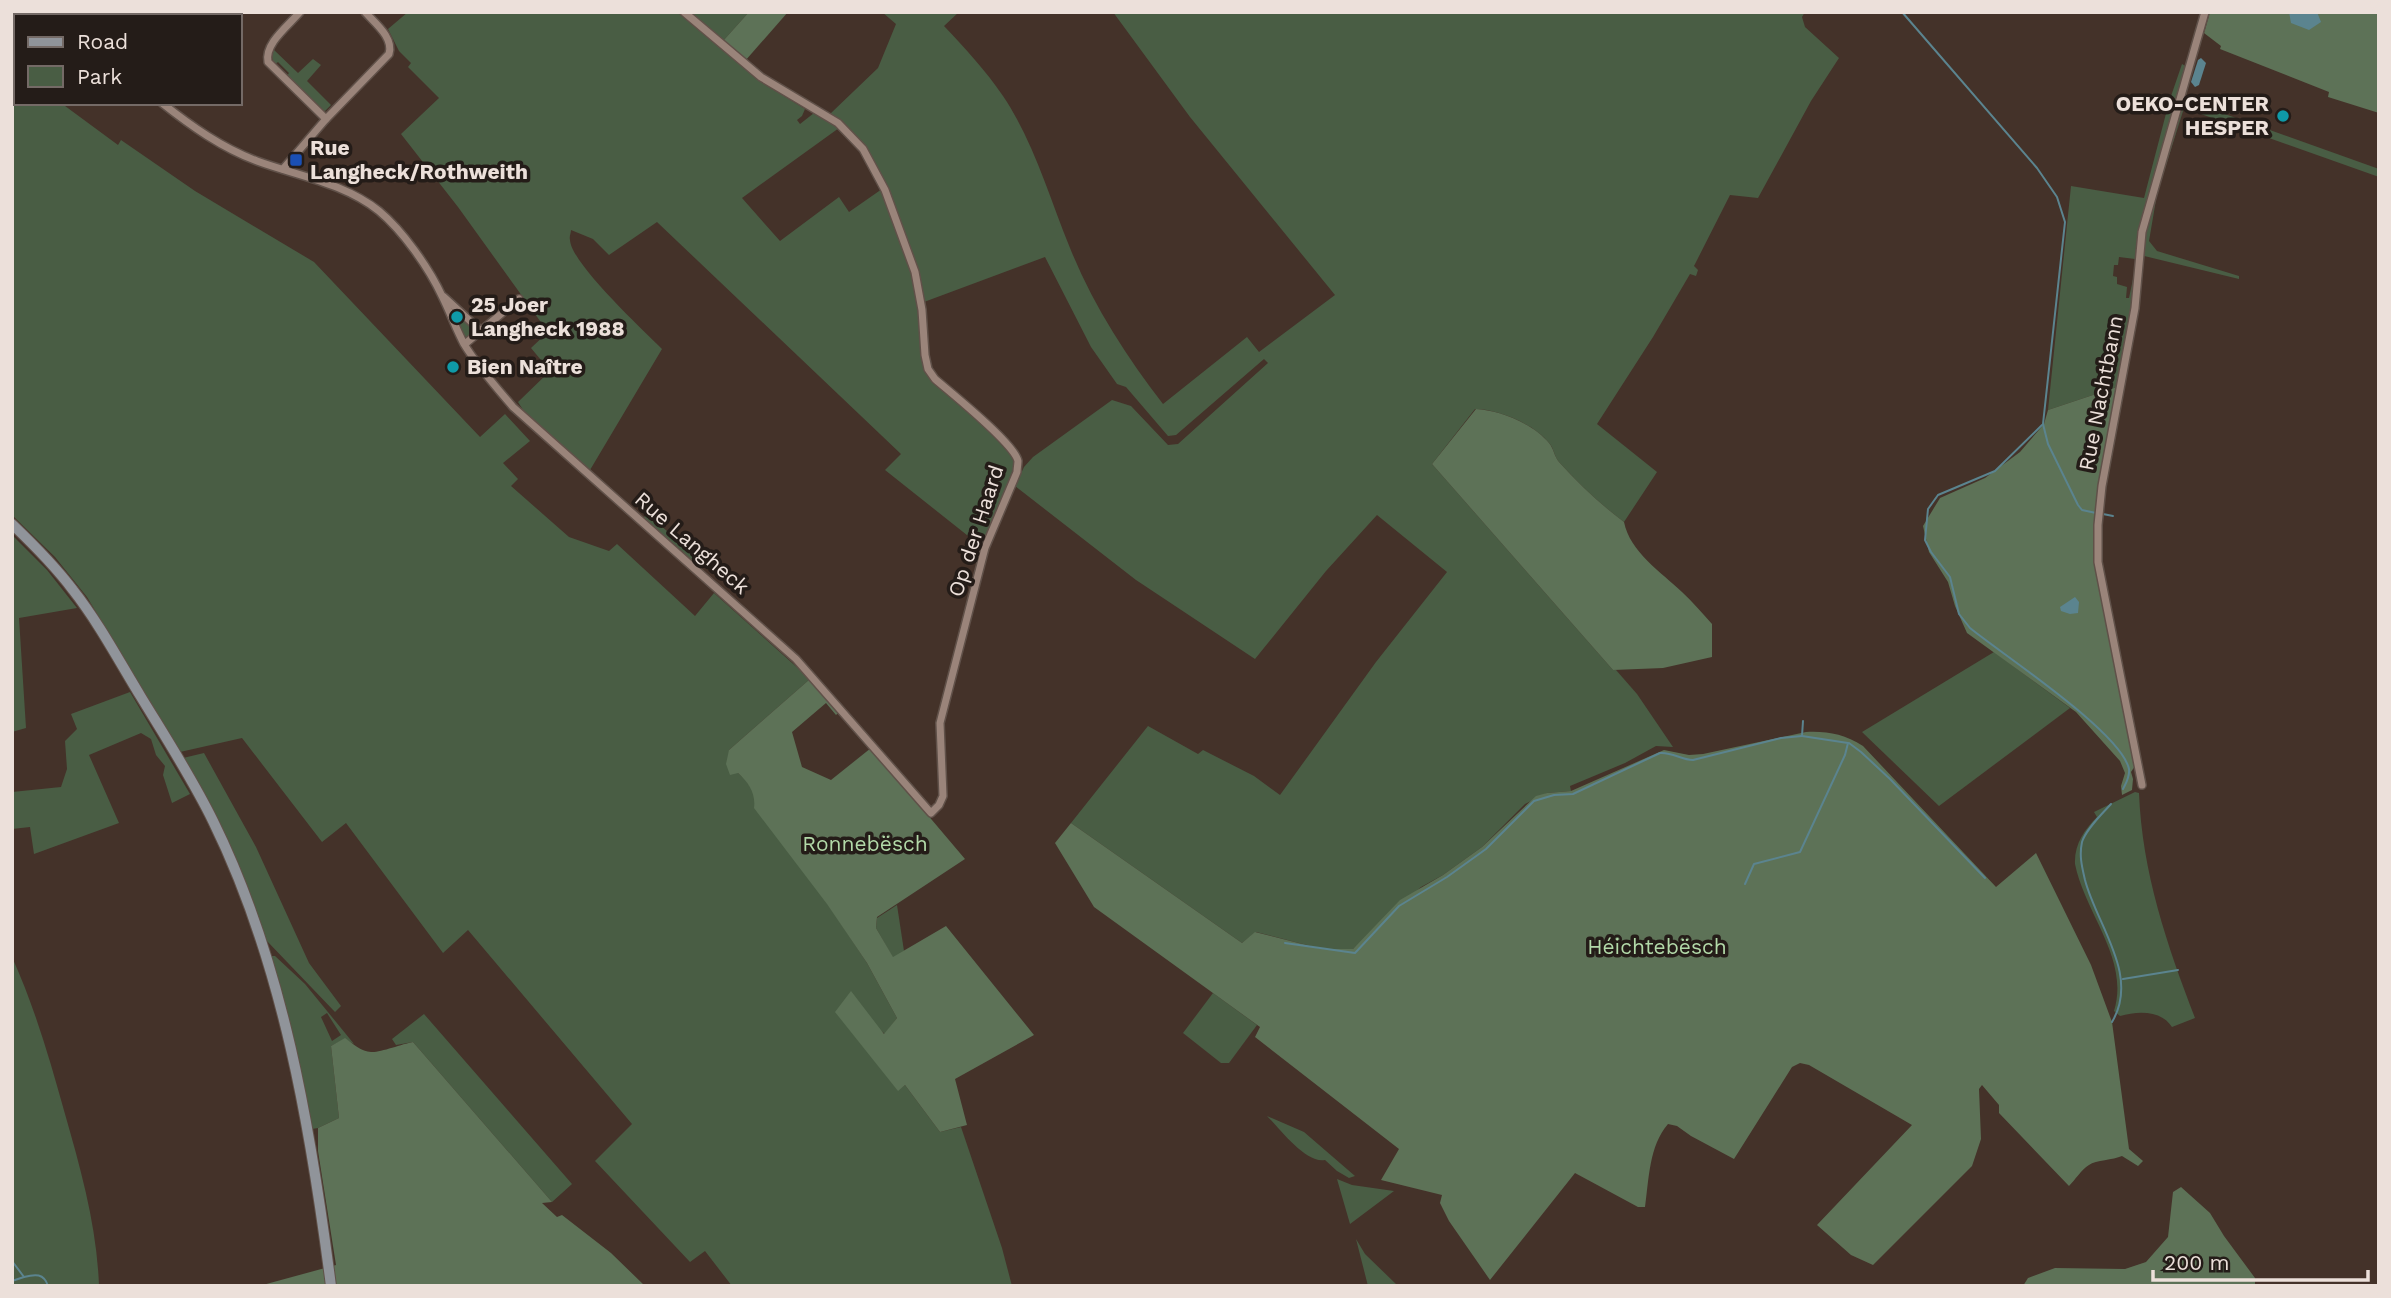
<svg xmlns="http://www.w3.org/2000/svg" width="2391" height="1298" font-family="'Work Sans',sans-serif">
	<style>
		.green { fill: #495d44; fill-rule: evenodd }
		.forest { fill: #5d7257 }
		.water { fill: #5b848f }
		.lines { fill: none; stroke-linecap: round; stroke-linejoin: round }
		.stream { stroke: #5b848f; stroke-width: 2 }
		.minor-casing { stroke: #605149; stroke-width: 10 }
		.secondary-casing { stroke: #605149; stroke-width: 12 }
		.minor { stroke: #9a847a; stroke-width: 7 }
		.secondary { stroke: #90949a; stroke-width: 10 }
		.culture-dot { fill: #0f9aa8; stroke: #241c18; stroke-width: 2.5 }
		.transit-dot { fill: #1a4fb4; stroke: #241c18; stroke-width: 2.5 }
		.labels { text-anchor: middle; stroke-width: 7; stroke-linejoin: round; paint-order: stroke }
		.poi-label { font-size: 21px; font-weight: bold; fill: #ece0da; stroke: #241c18; text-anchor: start }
		.street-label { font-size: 21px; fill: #ece0da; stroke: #241c18 }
		.park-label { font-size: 21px; fill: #b2d9a8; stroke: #241c18 }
	</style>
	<rect width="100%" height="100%" fill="#443229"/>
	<!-- green -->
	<g class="green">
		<path d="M408 12H677L761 82 805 109 802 116 797 120 800 124 814 113 839 128 742 198 780 241 839 197 849 212 882 189 915 281 925 364 1011 455 1015 465 982 547 885 470 901 454 657 222 609 255 593 239 571 230C571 233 569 237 570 240 571 263 643 330 662 349L590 470 523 410 518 402 550 371 531 348 548 332 458 207 401 134 439 98 408 67 411 63 399 51 388 29Z"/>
		<path d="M688 12H749L723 41Z"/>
		<path d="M882 12H959L944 26C965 48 986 71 1003 96 1034 142 1049 197 1070 248 1093 305 1126 356 1163 404L1247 337 1259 352 1335 295 1190 117 1113 12H1805L1802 17 1805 27 1839 58 1811 101 1758 198 1730 195 1694 266 1698 270 1696 276 1690 274 1653 337 1597 424 1657 472 1624 522C1600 504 1579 484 1559 462 1554 456 1554 448 1549 443 1534 424 1498 409 1475 409L1432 464 1613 670H1616L1637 694 1673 747 1656 746 1625 763 1570 786 1571 791 1547 793 1525 804 1482 847 1443 875 1421 887 1353 949H1322L1256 932 1242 943 1071 823 1148 726 1198 754 1203 750 1254 776 1280 795 1376 662 1447 572 1377 515 1326 571 1255 659 1136 580 1015 486 1024 467 1033 457 1112 400 1131 406 1168 445 1178 444 1268 363 1264 359 1176 435 1168 436 1126 387 1117 384 1091 347 1045 257 924 302 872 160C860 141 849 127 830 114L878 68 896 24Z"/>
		<path d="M273 49 298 73 313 59 321 65 307 81 331 105 325 111 321 110 286 77 289 73 278 62 274 65 271 53Z"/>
		<path d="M12 51H16V103H61L118 145 121 140 195 191 314 262 480 437 505 414 530 441 503 463 518 479 511 486 569 537 609 551 617 544 695 616 714 593 810 679 729 750 738 773 745 779 867 963 897 1018 885 1034 845 1001 836 1012 898 1090 905 1085 940 1132 961 1127 1002 1248 1012 1286H732L705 1251 690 1262 595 1161 632 1124 468 930 443 953 346 823 322 842 242 738 180 752 87 597 55 557 12 515Z"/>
		<path d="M2182 64 2189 68 2180 98 2379 169V177L2184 108 2157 194 2149 241 2157 251 2239 276V279L2136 254 2135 259 2119 257 2118 265H2114L2113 276 2117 277V284L2127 287 2126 298H2129L2133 279H2138L2120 386 2048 410 2071 186 2144 198 2169 102Z"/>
		<path d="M455 309 475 330 468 338 464 336 452 311Z"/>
		<path d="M647 514 694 554 695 567 682 551 643 518Z"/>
		<path d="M12 535 47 570 77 608 19 618 26 728 12 732Z"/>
		<path d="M1994 652 2070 708 1939 806 1862 732Z"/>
		<path d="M130 692 190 794 172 803 163 775 165 766 156 755 151 739 141 733 89 755 119 823 34 854 30 827 12 829V792L61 787 67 769 65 741 77 729 71 714Z"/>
		<path d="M204 753 256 847 309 963 341 1006 335 1012 266 940 238 865 212 808 183 758Z"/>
		<path d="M2135 792 2139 793C2142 872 2167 945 2195 1018L2172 1027C2161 1010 2138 1011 2120 1016L2114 1011C2130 959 2085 914 2075 864 2074 845 2084 830 2097 817L2094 812Z"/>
		<path d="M897 905 904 951 893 958 876 928 877 918Z"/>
		<path d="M271 956H275L305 984 354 1044 345 1039 331 1046 339 1118 318 1128 312 1129ZM327 1013 341 1035 332 1041 321 1017Z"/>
		<path d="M12 957C35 1008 50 1060 65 1114 81 1170 97 1227 99 1286H12Z"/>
		<path d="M1213 993 1257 1025 1229 1063H1221L1183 1033Z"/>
		<path d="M424 1014 572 1184 552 1202 413 1042 396 1045 392 1039Z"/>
		<path d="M1267 1116 1304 1132 1355 1176 1349 1178 1337 1171 1325 1160C1306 1164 1280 1129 1267 1116Z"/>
		<path d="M1337 1179 1352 1185 1394 1191 1350 1224Z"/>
		<path d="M1356 1239 1365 1254 1398 1286H1368Z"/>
	</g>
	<!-- forest -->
	<g class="forest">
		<path d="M749 12H788L745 61 723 41Z"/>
		<path d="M2210 12H2379V113L2328 97 2329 92 2220 49 2221 46 2204 33Z"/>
		<path d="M2120 386 2106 455 2098 562 2139 760 2131 772 2133 779 2132 790 2122 795 2121 786 2125 773 2120 761 2076 712 1967 633 1955 606 1948 582 1929 552 1923 526 1940 498 1985 478 2020 452 2044 424 2048 410Z"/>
		<path d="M1476 409C1499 410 1534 424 1549 443 1554 449 1554 456 1559 462 1579 484 1600 504 1624 522 1630 552 1661 572 1682 592 1693 602 1702 613 1712 624V657L1663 668 1613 670 1432 464Z"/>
		<path d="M810 679 839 712 836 715 826 703 792 732 802 767 831 780 871 748 965 859 877 917 876 928 893 957 946 926 1034 1035 955 1079 967 1125 940 1132 905 1085 898 1091 835 1012 851 991 884 1034 897 1018 867 963 827 904 754 808C756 794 749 783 738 773L730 775 726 764 729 750Z"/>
		<path d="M1806 732C1827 731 1844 734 1863 746L1996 887 2036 853 2091 965 2112 1022 2129 1149 2143 1161 2138 1166 2122 1156C2113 1160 2096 1160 2089 1165 2081 1170 2075 1180 2069 1186L1999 1113V1105L1982 1085 1979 1089 1981 1139 1972 1166 1873 1265 1851 1255 1817 1225 1912 1125 1809 1065 1800 1063 1792 1067 1734 1159 1691 1136 1677 1126 1668 1124C1649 1146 1649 1179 1645 1207H1638L1575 1173 1490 1280 1449 1221 1440 1203 1442 1195 1381 1180 1399 1149 1255 1037 1260 1027 1094 907 1055 843 1071 823 1242 943 1255 932 1322 949H1353L1400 900 1443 875 1482 847 1536 796 1547 793 1571 791 1664 750 1689 755 1703 754Z"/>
		<path d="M345 1038C352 1043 362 1052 371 1052 379 1053 402 1044 413 1042L552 1202 542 1203 557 1217 562 1215 611 1253 645 1286H259L336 1265 318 1151V1128L339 1118 331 1046Z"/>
		<path d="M2181 1187 2210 1213 2224 1236 2255 1278V1286H2023L2028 1278 2055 1268 2125 1269 2146 1262 2168 1237 2173 1192Z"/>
	</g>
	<!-- water -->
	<g class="water">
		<path d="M2289 12H2317L2321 22 2309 30 2291 23Z"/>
		<path d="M2201 58 2206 63 2199 85 2195 87 2191 82 2198 60Z"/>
		<path d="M2075 597 2079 602 2078 613 2070 614 2061 611 2060 607Z"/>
	</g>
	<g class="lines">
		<!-- stream -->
		<g class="stream">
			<path d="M1902 12 2037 168 2057 197 2065 222 2043 424 2048 444 2078 505 2082 510 2096 513"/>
			<path d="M2042 425 1995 471 1938 495 1928 509 1925 540 1931 552 1950 577 1959 614 1970 628C2003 655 2121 732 2129 769 2130 777 2126 783 2123 789"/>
			<path d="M2103 514 2113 516"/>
			<path d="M1849 743 1861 752 1890 779 1985 878"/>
			<path d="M2111 804C2102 814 2086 829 2082 842 2079 856 2082 867 2085 880 2097 926 2140 975 2112 1022"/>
			<path d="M1745 884 1754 864 1800 852 1845 755 1848 743 1802 736 1803 721"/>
			<path d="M1285 943 1355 953 1399 906 1447 877 1486 849 1534 801 1554 795 1573 794 1660 753C1673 752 1681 760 1693 760L1781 738 1802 736"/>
			<path d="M2123 979 2178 970"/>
			<path d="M12 1261 24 1277C35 1274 44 1273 48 1286"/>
			<path d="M12 1281 24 1277"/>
		</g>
		<defs>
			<g id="minor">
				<path d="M300 12C288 26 264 44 268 62L326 119"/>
				<path d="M196 16 199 12"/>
				<path d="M12 44H16"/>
				<path d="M162 103C191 126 222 148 257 161 298 176 344 183 379 211 403 231 429 268 442 296 450 312 456 329 464 344 478 367 496 387 513 407L796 659 931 813 939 805 943 796 940 723 985 548 1017 472C1017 470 1018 463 1018 461 1014 443 951 393 935 379L928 369 925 355 922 310 915 272 885 190 863 149 838 123 761 77 684 12"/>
				<path d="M283 169 326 119 389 54C394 38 376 24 365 12"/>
				<path d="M444 297 481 331"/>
				<path d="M465 344 519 299"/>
				<path d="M2142 785 2098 562V525L2102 486 2135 308 2142 232 2205 12"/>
			</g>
			<path id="secondary" d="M12 524C34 545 55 566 73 590 99 623 119 661 141 697 166 738 192 778 213 821 283 963 311 1130 331 1286"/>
		</defs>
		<!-- minor casing -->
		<use href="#minor" class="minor-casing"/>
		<!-- secondary casing -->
		<use href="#secondary" class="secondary-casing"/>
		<!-- minor -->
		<use href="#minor" class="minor"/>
		<!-- secondary -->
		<use href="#secondary" class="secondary"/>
	</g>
	<!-- markers -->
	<g class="culture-dot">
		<circle cx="2283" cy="116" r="7"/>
		<circle cx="457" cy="317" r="7"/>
		<circle cx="453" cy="367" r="7"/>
	</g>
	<rect class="transit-dot" x="289" y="153" width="14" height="14" rx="3.5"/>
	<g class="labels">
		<!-- poi labels -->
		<g class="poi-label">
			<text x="2269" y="111" text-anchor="end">OEKO-CENTER<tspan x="2269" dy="24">HESPER</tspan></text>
			<text x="310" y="155">Rue<tspan x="310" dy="24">Langheck/Rothweith</tspan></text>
			<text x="471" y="312">25 Joer<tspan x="471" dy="24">Langheck 1988</tspan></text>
			<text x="467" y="374">Bien Naître</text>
		</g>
		<!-- street labels -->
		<g class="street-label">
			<text transform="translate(2101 393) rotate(-79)" y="7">Rue Nachtbann</text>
			<text transform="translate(976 531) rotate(-72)" y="7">Op der Haard</text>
			<text transform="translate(692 543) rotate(41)" y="7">Rue Langheck</text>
		</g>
		<!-- park labels -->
		<g class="park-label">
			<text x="865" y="851">Ronnebësch</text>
			<text x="1657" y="954">Héichtebësch</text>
		</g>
	</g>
	<!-- border -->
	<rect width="2391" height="1298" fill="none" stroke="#ece0da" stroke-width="28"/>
	<!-- legend -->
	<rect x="14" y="14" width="228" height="91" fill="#241c18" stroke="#746a66" stroke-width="2"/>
	<rect x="28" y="37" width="35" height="10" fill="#90949a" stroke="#746a66" stroke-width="2"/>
	<text x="77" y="49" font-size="21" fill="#ece0da">Road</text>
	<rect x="28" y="66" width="35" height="21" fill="#495d44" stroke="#746a66" stroke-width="2"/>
	<text x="77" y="84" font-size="21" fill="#ece0da">Park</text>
	<!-- scale -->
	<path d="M2153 1270v10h215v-10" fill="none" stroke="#ece0da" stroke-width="3.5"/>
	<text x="2164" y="1270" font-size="21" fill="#ece0da" stroke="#241c18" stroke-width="5" paint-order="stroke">200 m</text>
</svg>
